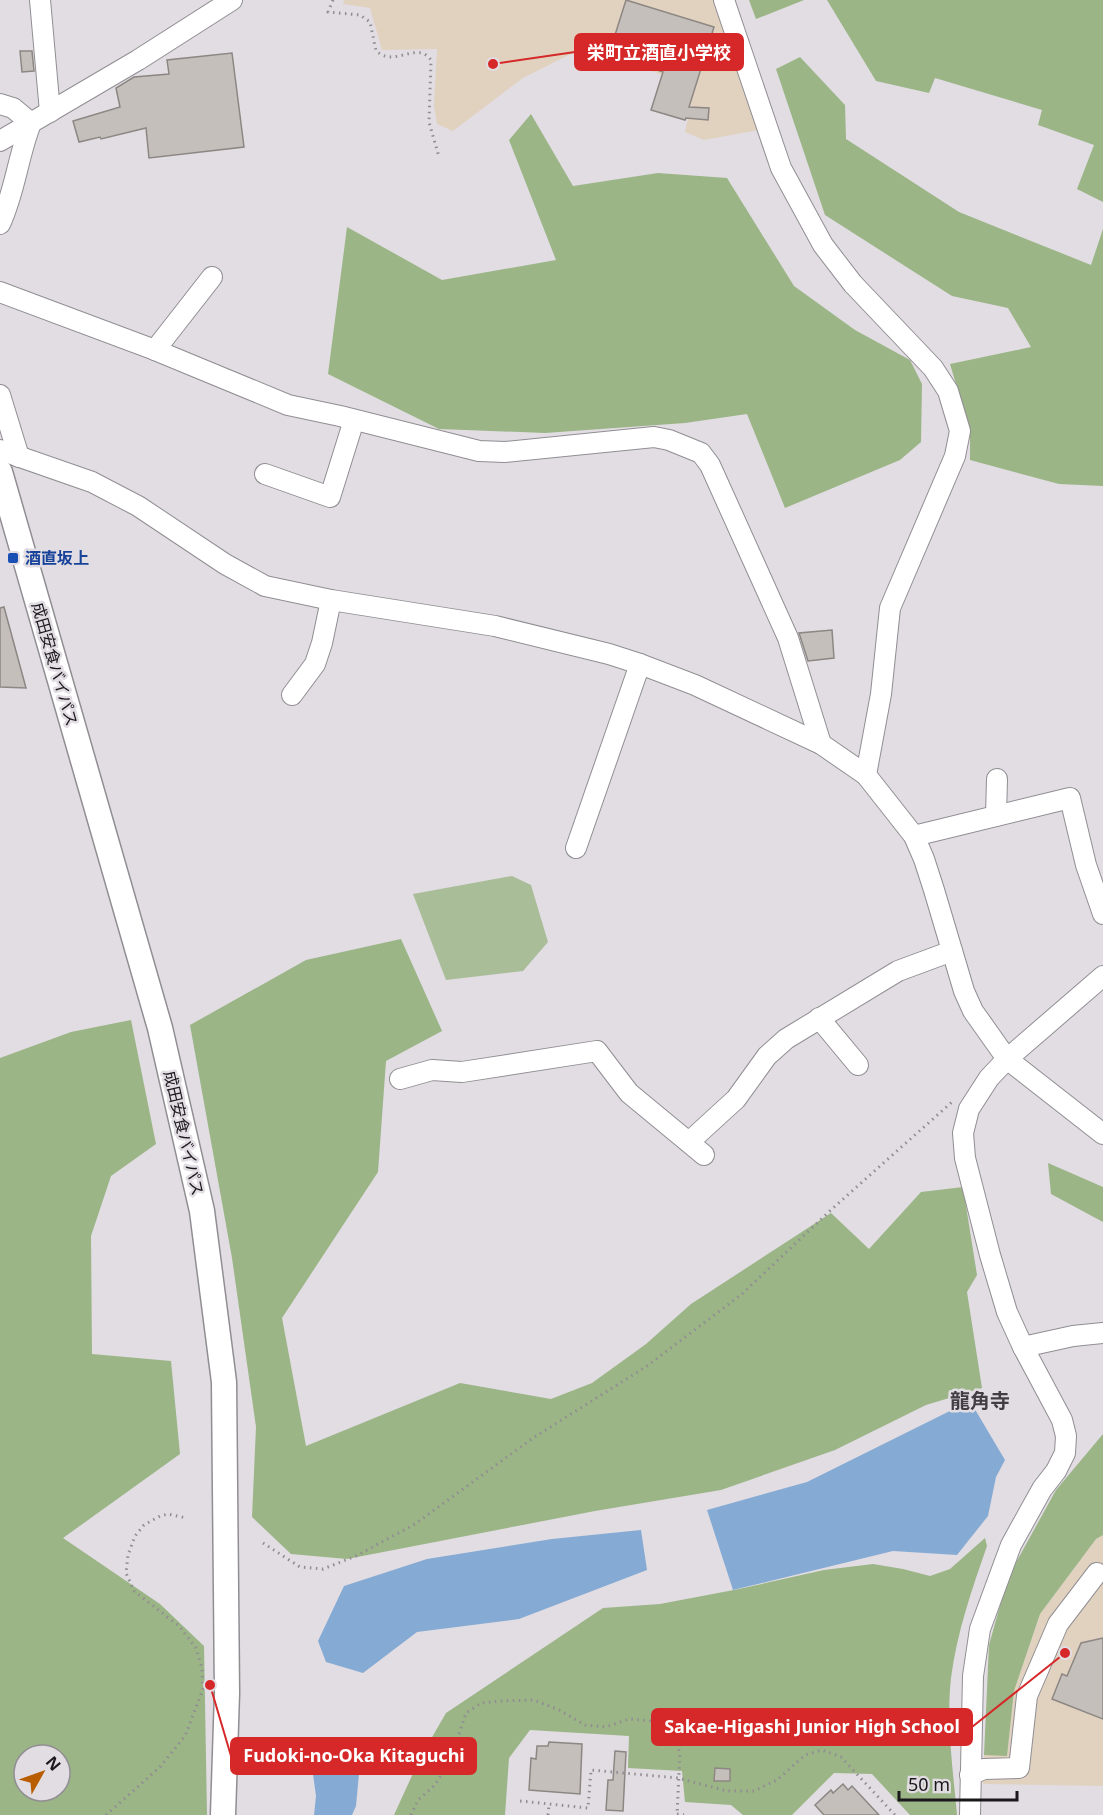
<svg xmlns="http://www.w3.org/2000/svg" width="1103" height="1815" font-family="'Noto Sans','Noto Sans JP',sans-serif">
	<style>
		.education { fill: #e1d2c0 }
		.green { fill: #a9bd99 }
		.forest { fill: #9bb586; fill-rule: evenodd }
		.water { fill: #85aad3 }
		.building { fill: #c5bfbb; stroke: #8d8783; stroke-width: 1.5 }
		.lines { fill: none; stroke-linecap: round; stroke-linejoin: round }
		.minor-casing { stroke: #918e93; stroke-width: 22 }
		.major-casing { stroke: #918e93; stroke-width: 27 }
		.path { stroke: #908d92; stroke-width: 3; stroke-dasharray: 1.5 4.5; stroke-linecap: butt }
		.minor { stroke: #fff; stroke-width: 20 }
		.major { stroke: #fff; stroke-width: 24 }
		.transit-dot { fill: #1a4fb4; stroke: #e1dde3; stroke-width: 2 }
		.labels { text-anchor: middle; stroke-width: 5; stroke-linejoin: round; paint-order: stroke }
		.transit-label { font-size: 16px; font-weight: bold; fill: #164399; stroke: #e1dde3; text-anchor: start }
		.street-label { font-size: 16px; fill: #1a181b; stroke: #e1dde3 }
		.quarter-label { font-size: 20px; font-weight: bold; fill: #423e43; stroke: #e1dde3 }
		.leader { fill: none; stroke: #d62828; stroke-width: 2 }
		.callout-dot { fill: #d62828; stroke: #e1dde3; stroke-width: 2 }
		.callout { fill: #d62828; stroke: #d62828; stroke-width: 2 }
		.callout-label { font-size: 18px; text-anchor: middle; font-weight: bold; fill: #fff }
	</style>
	<rect width="100%" height="100%" fill="#e1dde3"/>
	<!-- education -->
	<g class="education">
		<path d="M344 0H715L759 130 704 140 685 132 695 86 583 48 523 78 453 131 437 124 434 106 437 49 382 50 370 8 343 4Z"/>
		<path d="M1103 1535V1786L983 1784 984 1755H1007L1014 1691 1040 1614 1096 1539Z"/>
	</g>
	<!-- green -->
	<path class="green" d="M512 876 531 885 548 942 523 971 446 980 413 894Z"/>
	<!-- forest -->
	<g class="forest">
		<path d="M749 0H804L756 19Z"/>
		<path d="M827 0H1103V202L1077 189 1094 145 1038 125 1042 110 935 78 929 93 876 81Z"/>
		<path d="M800 57 845 105 846 139 959 212 1091 265 1103 229V486L1059 484 970 460V431L950 364 1031 347 1008 308 952 296 825 215 776 69Z"/>
		<path d="M531 114 573 186 658 173 727 178 794 286 855 330 910 360 922 384 921 442 900 460 785 508 747 414 685 423 545 433 439 429 328 374 347 227 442 280 556 260 509 140Z"/>
		<path d="M401 939 442 1031 386 1061 378 1172 282 1318 306 1446 460 1383 551 1399 592 1383 646 1344 691 1304 831 1213 869 1249 921 1192 963 1187 977 1275 967 1292 982 1388 926 1405 835 1450 721 1490 595 1511 347 1559 291 1554 252 1517 256 1427 232 1258 190 1025 306 960Z"/>
		<path d="M131 1020 156 1144 111 1176 91 1236 92 1354 171 1361 180 1454 63 1538 160 1604 204 1646 207 1815H0V1058L71 1032ZM24 1755H60V1791H24Z"/>
		<path d="M1048 1163 1103 1187V1222L1051 1194Z"/>
		<path d="M1103 1434V1535L1096 1539 1040 1614 1014 1691 1007 1756 984 1755 989 1645 1008 1577 1056 1490Z"/>
		<path d="M985 1538 987 1546C972 1589 957 1632 951 1678 946 1723 953 1770 957 1815H910L872 1774 834 1773 792 1815H743L731 1805 685 1802 682 1771 628 1768 629 1736 530 1730 509 1758 505 1815H394L420 1758 446 1713 603 1608 660 1604 739 1589 824 1570 873 1564 903 1569 930 1576 950 1569Z"/>
	</g>
	<!-- water -->
	<g class="water">
		<path d="M970 1401 1005 1460 996 1477 988 1516 957 1555 893 1551 733 1590 707 1510 807 1482Z"/>
		<path d="M641 1530 647 1570 519 1619 417 1632 363 1673 326 1662 318 1641 344 1586 427 1559 552 1539Z"/>
		<path d="M318 1743H332L352 1747 360 1763 356 1806 352 1815H314L316 1796 310 1752Z"/>
	</g>
	<!-- building -->
	<g class="building">
		<path d="M626 0 714 27 689 107 709 108 708 120 686 118 685 120 651 110 663 72 609 54Z"/>
		<path d="M20 51H32L34 71 22 72Z"/>
		<path d="M232 53 244 147 149 158 146 128 101 139 100 137 79 142 73 121 120 107 116 88 134 77 169 74 167 60Z"/>
		<path d="M4 607 26 688 0 687V608Z"/>
		<path d="M832 630 834 658 808 661 799 633Z"/>
		<path d="M1103 1638V1719L1052 1699 1062 1674 1067 1676 1081 1643Z"/>
		<path d="M549 1742 582 1744 580 1794 529 1790 531 1758 536 1759 537 1746H548Z"/>
		<path d="M615 1751 626 1752 623 1811 606 1810 608 1780H613Z"/>
		<path d="M715 1768 730 1769V1781H714Z"/>
		<path d="M843 1784 848 1790 852 1786 879 1815H824L815 1805 831 1790 833 1793Z"/>
	</g>
	<g class="lines">
		<defs>
			<g id="minor">
				<path d="M40 0 50 112"/>
				<path d="M724 0 781 168 823 245 853 284 933 368 948 391 960 431 955 456 890 608 881 694 866 775"/>
				<path d="M0 104 13 108 31 123"/>
				<path d="M0 141 138 60 232 0"/>
				<path d="M0 224C15 192 18 156 31 123"/>
				<path d="M0 292 155 350 288 405 340 416 479 451 505 452 654 437 669 440 701 453 710 465 788 638 821 744"/>
				<path d="M155 350 212 277"/>
				<path d="M0 395 19 457"/>
				<path d="M0 450 92 482 138 506 225 564 265 586 331 600 495 626 609 654 640 664 695 685 821 744 866 775 914 836 924 859 934 890 964 991 973 1011 1007 1059 1103 1134"/>
				<path d="M265 474 330 497 354 420"/>
				<path d="M292 695 315 664 322 643 331 600"/>
				<path d="M996 816 997 779"/>
				<path d="M914 836 1070 798 1086 865 1103 914"/>
				<path d="M576 848 640 664"/>
				<path d="M819 1018 858 1065"/>
				<path d="M400 1079 432 1070 462 1072 597 1051 629 1093 704 1155"/>
				<path d="M689 1142 736 1099 767 1056 786 1039 898 971 952 951"/>
				<path d="M1023 1347 1073 1336 1103 1333"/>
				<path d="M970 1775 984 1769 1019 1768 1027 1696 1058 1624 1097 1573"/>
				<path d="M970 1815 973 1676 980 1629 1011 1545 1042 1489 1056 1471 1065 1453 1066 1436 1062 1420 1023 1347 1007 1312 990 1255 965 1158 963 1133 969 1109 989 1078 1007 1059 1103 976"/>
			</g>
			<path id="major" d="M0 472 160 1028 202 1211 224 1382 227 1693 223 1815"/>
		</defs>
		<!-- minor casing -->
		<use href="#minor" class="minor-casing"/>
		<!-- major casing -->
		<use href="#major" class="major-casing"/>
		<!-- path -->
		<g class="path">
			<path d="M333 0 328 12 360 15 370 22 376 51C379 53 382 55 385 56 401 61 419 43 431 60L429 122 439 157"/>
			<path d="M263 1543 300 1567 323 1569 356 1556 415 1524 533 1438 647 1366 742 1294 832 1209 953 1101"/>
			<path d="M520 1801 588 1808 591 1770 678 1778 727 1791H754L777 1780 805 1755 822 1750 841 1757 895 1815"/>
			<path d="M677 1814 684 1815"/>
			<path d="M106 1815 160 1767 185 1736 203 1689 202 1668 196 1648 179 1626 134 1591 126 1573 128 1555 135 1536 144 1525 160 1516 168 1514 186 1518"/>
			<path d="M411 1815 418 1800 435 1785 450 1761 466 1713 481 1703 500 1701 534 1700 559 1710 585 1725 606 1727 629 1719 650 1721 671 1736 680 1752 677 1815"/>
			<path d="M548 1815 549 1805"/>
		</g>
		<!-- minor -->
		<use href="#minor" class="minor"/>
		<!-- major -->
		<use href="#major" class="major"/>
	</g>
	<!-- markers -->
	<rect class="transit-dot" x="7" y="552" width="12" height="12" rx="3"/>
	<g class="labels">
		<!-- transit labels -->
		<g class="transit-label">
			<text x="25" y="564">酒直坂上</text>
		</g>
		<!-- street labels -->
		<g class="street-label">
			<text transform="translate(55 664) rotate(74)" y="6">成田安食バイパス</text>
			<text transform="translate(184 1133) rotate(77)" y="6">成田安食バイパス</text>
		</g>
		<!-- quarter labels -->
		<g class="quarter-label">
			<text x="980" y="1408">龍角寺</text>
		</g>
	</g>
	<!-- callouts -->
	<path class="leader" d="M493 64L575 52M1065 1653L972 1727M210 1685L231 1756"/>
	<g class="callout-dot">
		<circle cx="493" cy="64" r="6"/>
		<circle cx="1065" cy="1653" r="6"/>
		<circle cx="210" cy="1685" r="6"/>
	</g>
	<g class="callout">
		<rect x="575" y="34" width="168" height="36" rx="6"/>
		<rect x="652" y="1709" width="320" height="36" rx="6"/>
		<rect x="231" y="1738" width="245" height="36" rx="6"/>
	</g>
	<g class="callout-label">
		<text x="659" y="59">栄町立酒直小学校</text>
		<text x="812" y="1733">Sakae-Higashi Junior High School</text>
		<text x="354" y="1762">Fudoki-no-Oka Kitaguchi</text>
	</g>
	<!-- north arrow -->
	<g transform="translate(42 1773) rotate(50)"><circle r="28" fill="#e1dde3" stroke="#918e93" stroke-width="1.5"/>
	<path d="M0-4.5L10 22L0 15L-10 22Z" fill="#b85d02"/>
	<text y="-9" font-size="16" font-weight="bold" text-anchor="middle" fill="#1a181b">N</text>
	</g>
	<!-- scale -->
	<path d="M899 1791v9h118v-9" fill="none" stroke="#1a181b" stroke-width="3"/>
	<text x="908" y="1791" font-size="18" fill="#1a181b" stroke="#e1dde3" stroke-width="4.5" paint-order="stroke">50 m</text>
</svg>
